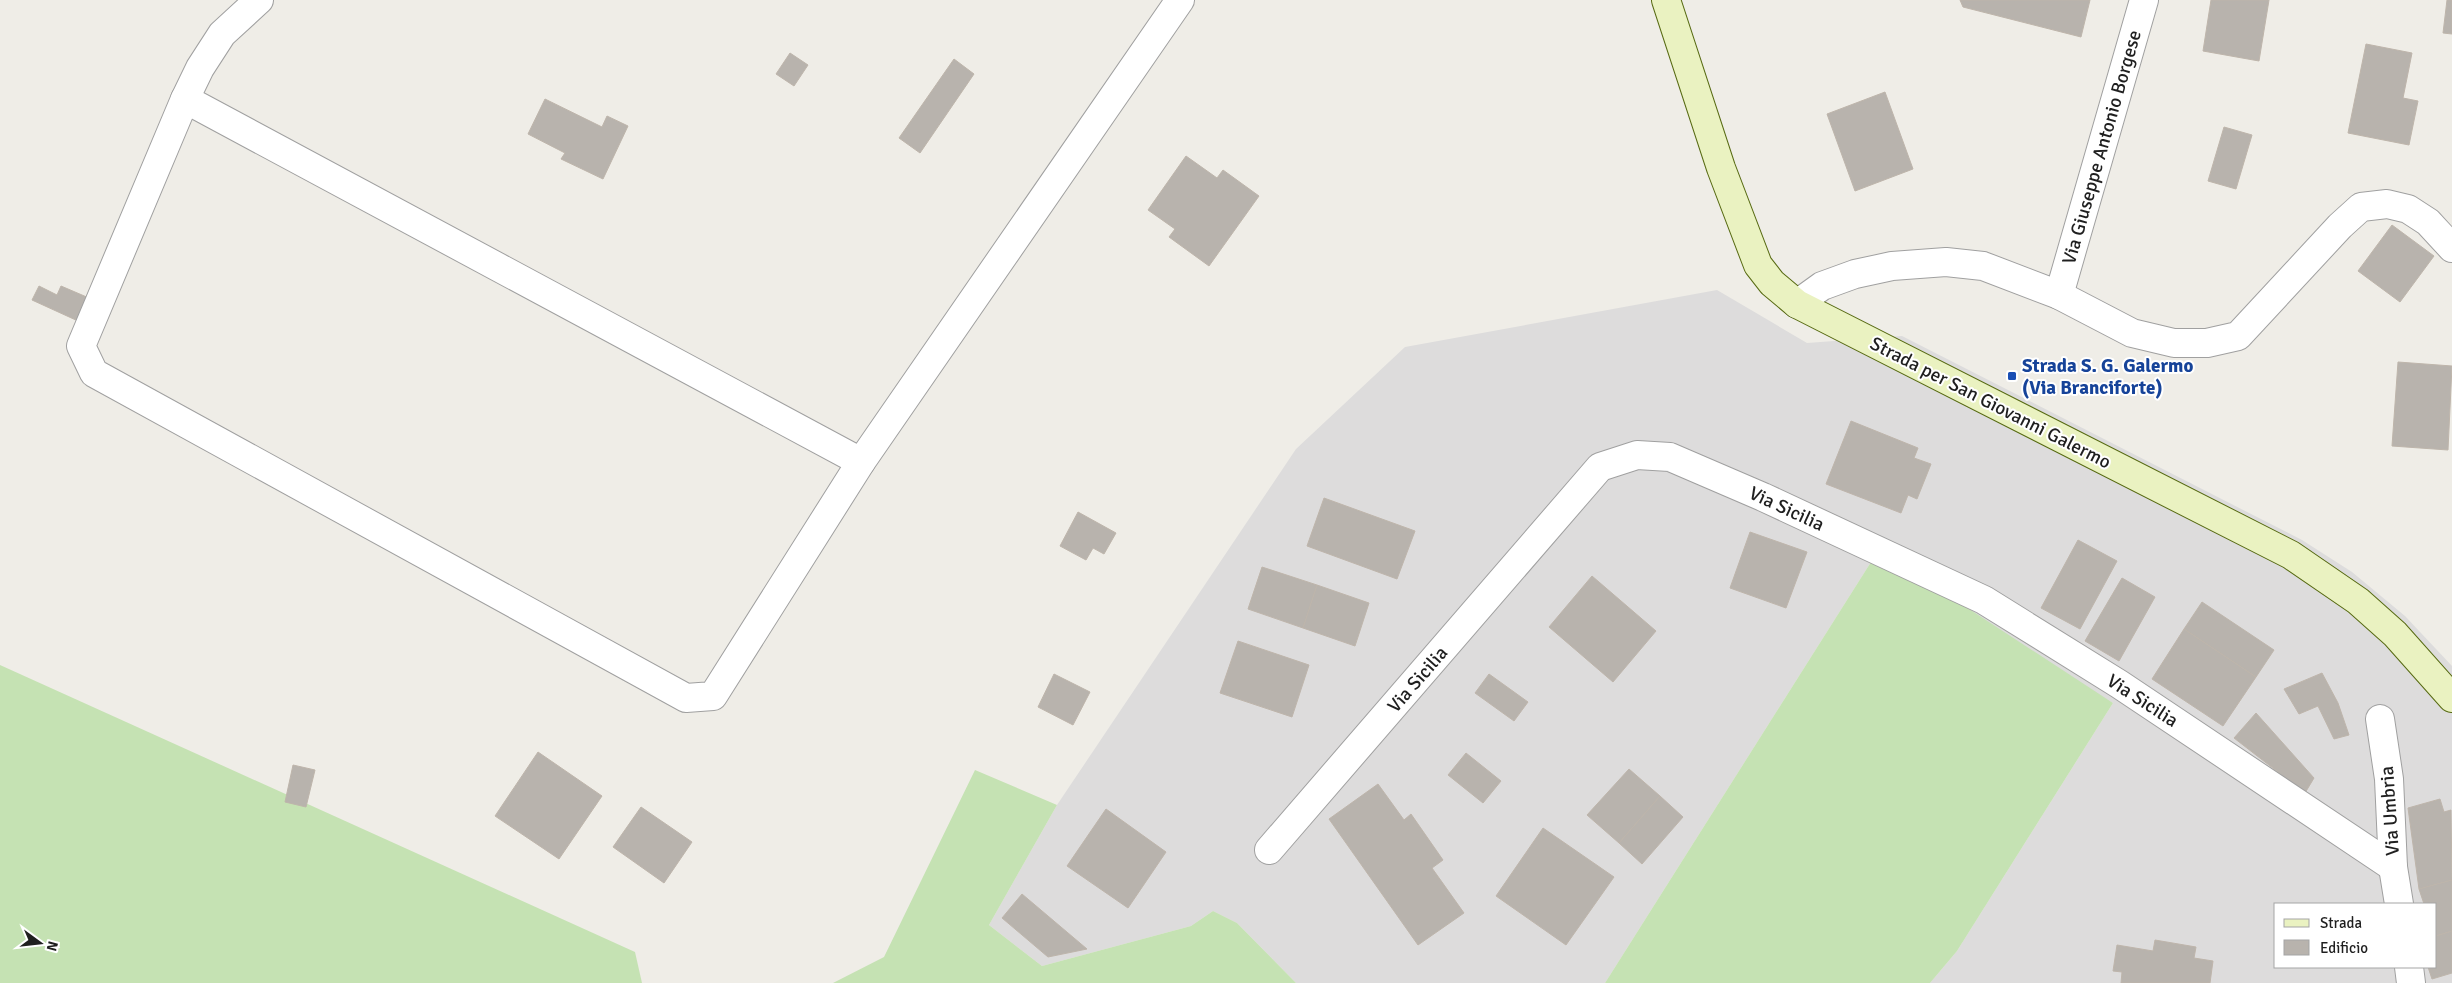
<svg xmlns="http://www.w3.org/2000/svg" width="2452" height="983" font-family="Signika,sans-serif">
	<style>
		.residential { fill: #dddcdc; fill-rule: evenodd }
		.grass { fill: #c5e2b3 }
		.building { fill: #b8b3ad; stroke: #beb5ab }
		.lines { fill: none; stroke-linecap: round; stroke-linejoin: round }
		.minor-casing { stroke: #a0a0a0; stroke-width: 30 }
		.secondary-casing { stroke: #576a12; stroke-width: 30 }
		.minor { stroke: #fff; stroke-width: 28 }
		.secondary { stroke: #eaf2c1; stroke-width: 28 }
		.transit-dot { fill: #1a4fb4; stroke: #fff; stroke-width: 2 }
		.labels { text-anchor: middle; stroke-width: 4; stroke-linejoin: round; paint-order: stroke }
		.street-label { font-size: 19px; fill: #1f1f1f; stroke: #fff }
		.transit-label { font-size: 19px; font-weight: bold; fill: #164399; stroke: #fff; text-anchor: start }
	</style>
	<rect width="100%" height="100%" fill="#efede7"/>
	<!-- residential -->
	<path class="residential" d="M1717 290 1807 343 1902 336 2302 540 2352 572 2405 616 2452 666V983H1930L1957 951 2113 703 1871 562 1605 983H1296L1237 923 1213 911 1191 926 1042 966 989 925 1057 805 1296 449 1405 347ZM2276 904H2436V967H2276Z"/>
	<!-- grass -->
	<g class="grass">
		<path d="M1871 562 1966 607 2113 703 1957 951 1930 983H1605Z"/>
		<path d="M0 665 635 952 642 983H0Z"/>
		<path d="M975 770 1057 805 989 925 1042 966 1191 926 1213 911 1237 923 1296 983H833L884 957Z"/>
	</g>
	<!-- building -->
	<g class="building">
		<path d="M1960 0H2090L2081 37 1963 7Z"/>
		<path d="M2211 0H2269L2259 61 2203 51Z"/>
		<path d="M2447 0H2452V34L2443 33Z"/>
		<path d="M2366 44 2412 53 2403 98 2418 101 2409 145 2348 133Z"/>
		<path d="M790 53 808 65 794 86 776 74Z"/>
		<path d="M954 59 974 74 920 153 899 138Z"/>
		<path d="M1885 92 1913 169 1855 191 1827 114Z"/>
		<path d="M545 99 602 127 607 116 628 126 603 179 561 159 565 153 528 134Z"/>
		<path d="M2224 127 2252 135 2236 189 2208 181Z"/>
		<path d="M1186 156 1217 178 1223 170 1259 196 1209 266 1169 237 1175 229 1148 210Z"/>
		<path d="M2392 225 2434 256 2400 302 2358 271Z"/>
		<path d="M39 286 57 295 61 286 89 298 78 321 32 300Z"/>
		<path d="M2398 362 2452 366 2448 450 2392 446Z"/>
		<path d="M1851 421 1918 448 1914 458 1931 464 1917 499 1908 495 1901 513 1826 484Z"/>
		<path d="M1324 498 1415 531 1397 579 1307 546Z"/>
		<path d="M1078 512 1116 533 1104 554 1093 548 1086 560 1060 546Z"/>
		<path d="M1750 532 1807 552 1786 608 1730 588Z"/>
		<path d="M2078 540 2117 561 2080 629 2041 608Z"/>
		<path d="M1262 567 1317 585 1303 628 1248 609Z"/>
		<path d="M1592 576 1656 631 1613 682 1549 627Z"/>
		<path d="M2122 578 2155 597 2119 661 2085 641Z"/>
		<path d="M1317 585 1369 603 1355 646 1303 628Z"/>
		<path d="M2202 602 2274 650 2256 677 2184 629Z"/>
		<path d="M2184 629 2256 677 2223 726 2152 679Z"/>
		<path d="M1238 641 1309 665 1292 717 1220 693Z"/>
		<path d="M2322 673 2338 703 2349 735 2334 739 2318 706 2299 714 2284 689Z"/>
		<path d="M1054 674 1090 692 1073 725 1038 707Z"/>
		<path d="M1489 674 1528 702 1514 721 1475 693Z"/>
		<path d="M2256 713 2314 778 2305 793 2234 738Z"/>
		<path d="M538 752 602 796 559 859 495 816Z"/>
		<path d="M1466 753 1501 781 1483 803 1448 775Z"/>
		<path d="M293 765 315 770 306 807 285 802Z"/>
		<path d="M1629 769 1660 796 1619 843 1587 815Z"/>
		<path d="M1378 784 1404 820 1411 814 1443 860 1432 868 1464 913 1418 945 1329 819Z"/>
		<path d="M1660 796 1683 817 1642 864 1619 843Z"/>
		<path d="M2440 799 2444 812 2451 810 2452 880 2419 889 2408 808Z"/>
		<path d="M641 807 692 842 664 883 613 847Z"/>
		<path d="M1106 809 1166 852 1128 908 1067 866Z"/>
		<path d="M1543 828 1614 877 1566 945 1496 896Z"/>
		<path d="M2452 880V931L2436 936V904H2424L2419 889Z"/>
		<path d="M1022 894 1087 949 1048 957 1002 918Z"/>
		<path d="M2452 931V973L2432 979 2428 967H2436V936Z"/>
		<path d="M2155 940 2196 947 2194 958 2213 961 2210 983H2121L2122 972 2113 971 2117 945 2153 951Z"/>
	</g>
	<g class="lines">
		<defs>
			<g id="minor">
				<path d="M259 0 222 34 200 68 185 99 81 346 94 373 686 698 713 696 861 462 1180 0"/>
				<path d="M185 99 861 462"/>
				<path d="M2059 295 2144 0"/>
				<path d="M1797 304 1822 286 1855 274 1892 266 1946 262 1983 266 2059 295 2132 333 2174 343H2207L2238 336 2340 226 2361 207 2387 204 2408 209 2428 222 2452 248"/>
				<path d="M2380 719 2389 779 2393 867 2399 904"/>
				<path d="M1269 850 1600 467 1637 455 1670 457 1763 497 1984 600 2119 684 2393 867"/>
				<path d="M2409 967 2411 983"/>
			</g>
			<path id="secondary" d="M1666 0 1721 168 1758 265 1772 283 1797 304 2291 555 2358 601 2395 634 2452 698"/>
		</defs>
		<!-- minor casing -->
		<use href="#minor" class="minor-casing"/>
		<!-- secondary casing -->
		<use href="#secondary" class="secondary-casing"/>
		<!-- minor -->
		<use href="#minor" class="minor"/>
		<!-- secondary -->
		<use href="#secondary" class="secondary"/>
	</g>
	<!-- markers -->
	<rect class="transit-dot" x="2007" y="371" width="10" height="10" rx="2.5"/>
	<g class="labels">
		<!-- street labels -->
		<g class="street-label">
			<text transform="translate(2101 147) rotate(-74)" y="7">Via Giuseppe Antonio Borgese</text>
			<text transform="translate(1991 402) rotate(27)" y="7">Strada per San Giovanni Galermo</text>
			<text transform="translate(1787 508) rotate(25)" y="7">Via Sicilia</text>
			<text transform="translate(1417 679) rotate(-49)" y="7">Via Sicilia</text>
			<text transform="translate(2143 700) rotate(33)" y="7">Via Sicilia</text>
			<text transform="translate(2389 811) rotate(-94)" y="7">Via Umbria</text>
		</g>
		<!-- transit labels -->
		<g class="transit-label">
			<text x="2022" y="372">Strada S. G. Galermo<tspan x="2022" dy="22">(Via Branciforte)</tspan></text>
		</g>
	</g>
	<!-- legend -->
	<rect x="2274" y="903" width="162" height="65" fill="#ffffff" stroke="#a5a5a5"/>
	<rect x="2284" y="919" width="25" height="8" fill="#eaf2c1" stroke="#a5a5a5"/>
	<text x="2320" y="928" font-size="15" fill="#1f1f1f">Strada</text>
	<rect x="2284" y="940" width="25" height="15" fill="#b8b3ad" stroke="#a5a5a5"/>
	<text x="2320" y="953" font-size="15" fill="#1f1f1f">Edificio</text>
	<!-- north arrow -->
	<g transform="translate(40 943) rotate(105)" stroke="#ffffff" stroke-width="4" paint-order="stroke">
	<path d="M0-4L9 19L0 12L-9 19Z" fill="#1f1f1f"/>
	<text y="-8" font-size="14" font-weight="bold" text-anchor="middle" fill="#1f1f1f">N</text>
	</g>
</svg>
